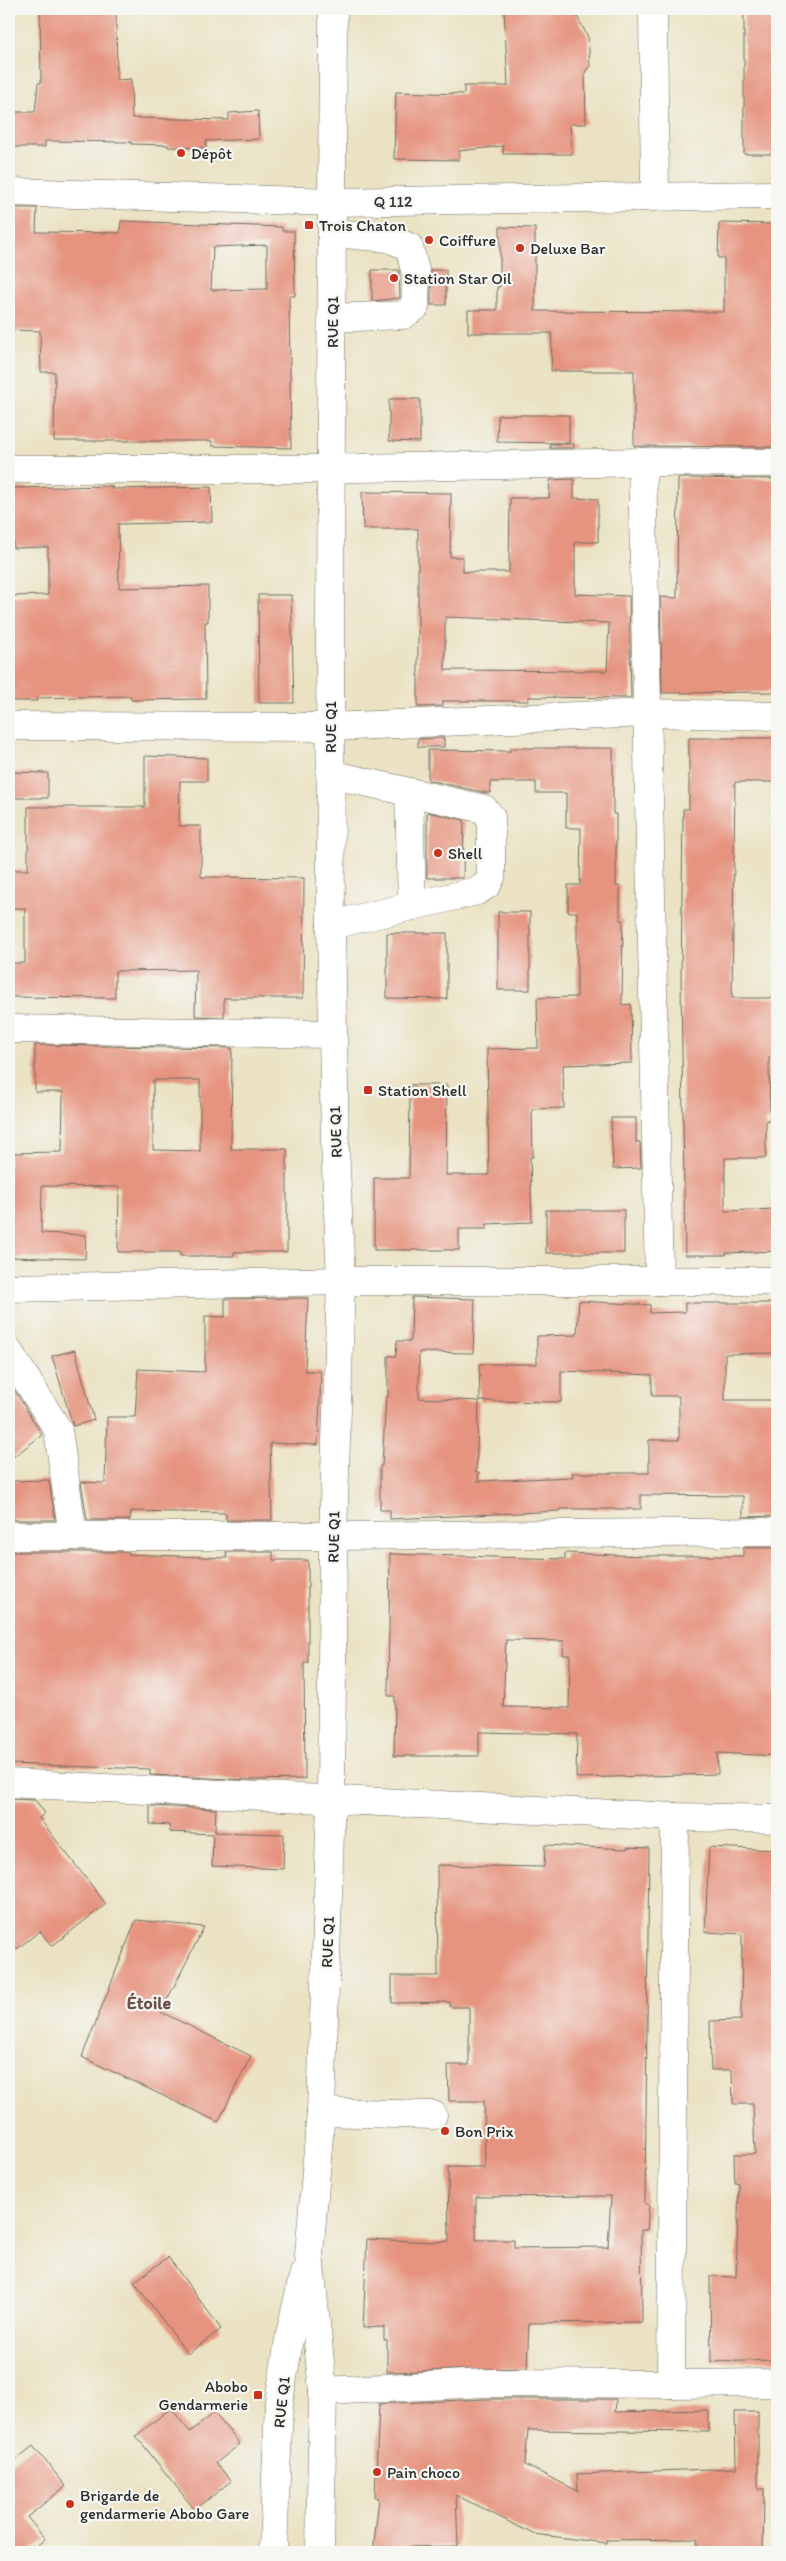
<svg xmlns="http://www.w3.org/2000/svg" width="786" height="2561" font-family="Itim,sans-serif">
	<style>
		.building { fill: #e69480; fill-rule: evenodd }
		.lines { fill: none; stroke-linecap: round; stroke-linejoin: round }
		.minor-casing { stroke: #6e6b60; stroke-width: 29 }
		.minor { stroke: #fff; stroke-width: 28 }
		.poi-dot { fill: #c8321e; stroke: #f6f6f2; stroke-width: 2 }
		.labels { text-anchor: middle; stroke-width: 4.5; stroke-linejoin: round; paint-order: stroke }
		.poi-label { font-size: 16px; fill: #2b2b2b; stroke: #f6f6f2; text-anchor: start }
		.street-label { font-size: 16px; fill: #2b2b2b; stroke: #f6f6f2 }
		.neighbourhood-label { font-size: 18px; font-weight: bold; fill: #6c5049; stroke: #f6f6f2 }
	</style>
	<rect width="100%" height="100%" fill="#f6f6f2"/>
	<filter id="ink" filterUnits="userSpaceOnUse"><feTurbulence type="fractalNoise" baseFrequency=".02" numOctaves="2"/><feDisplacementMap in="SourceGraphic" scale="10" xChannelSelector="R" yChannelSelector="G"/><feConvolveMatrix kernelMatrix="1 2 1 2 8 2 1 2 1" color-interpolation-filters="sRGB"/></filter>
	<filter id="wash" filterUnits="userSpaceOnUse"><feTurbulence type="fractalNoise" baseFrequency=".0096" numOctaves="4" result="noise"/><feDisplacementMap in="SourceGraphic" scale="20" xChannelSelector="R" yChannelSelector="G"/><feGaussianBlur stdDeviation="1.12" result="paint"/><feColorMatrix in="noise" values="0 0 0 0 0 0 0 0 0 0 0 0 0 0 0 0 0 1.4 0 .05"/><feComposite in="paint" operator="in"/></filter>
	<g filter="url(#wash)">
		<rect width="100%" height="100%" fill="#eae2c2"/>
		<g id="blocks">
			<!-- building -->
			<g class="building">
				<path d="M40 9H116L117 80 131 79 132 118 229 120V113L258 111 259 139 206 141V148L168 147V145L131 144V142L45 141V147H9V112H35L38 83H41Z"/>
				<path d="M504 9H573L588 37 590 66 585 72 586 124H570L572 154H503V146L459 151V160L394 159 396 92 464 94V86H508Z"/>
				<path d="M777 11V154H744V12Z"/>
				<path d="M9 208H37L36 232 120 233 121 221 282 227V231H294L295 296H289L291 448 212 446V441H54L55 372H41L40 331 9 330ZM267 245V289L211 290 213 247Z"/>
				<path d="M719 223 777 224V447L634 446V371H551L552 333H468V310H497V287H500V227L535 228V311L724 312V258H718Z"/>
				<path d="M372 270H399L400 298 372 301Z"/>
				<rect x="431" y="270" width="15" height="35"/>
				<path d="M389 399H420V442L389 441Z"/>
				<path d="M498 415H569V443L497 442Z"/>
				<rect x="550" y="444" width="24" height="4"/>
				<path d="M678 478 777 479V692L662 693 660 597 677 598Z"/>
				<path d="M574 479V498L598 499V542H575V594L629 596 631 698 528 697V701H443V706L418 707V529H363L362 492 451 493 450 557H463V572H509L510 498H549L550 480ZM445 617 609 623 607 671 445 670Z"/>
				<path d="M112 486V489L211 487 212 522 118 524 119 588 208 586V622H205L206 699 131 700V696L36 698 37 701H9V596L48 595V547L13 548 11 488Z"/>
				<path d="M258 595H291L294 703H259Z"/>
				<path d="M444 738V747H418V739Z"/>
				<path d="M689 738H777V782H735L732 998H777V1057H769L770 1120H766V1158H725V1211L777 1209V1251L726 1253V1255H685L681 982 683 809H689Z"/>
				<path d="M511 748H613V814H616V886H620V920H623L622 1005 631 1004 632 1063 563 1065 564 1108 532 1109 533 1157H530L532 1222 487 1224V1229H459V1250H374V1178H409L410 1085H447L446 1175H489L487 1049 538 1048 537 998 577 997V912H568V885H580L581 828H566V793H536V782H490V793H486L428 780V750L511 751Z"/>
				<path d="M145 756 207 758V781H180L179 826H201V877L304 878 303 998H224V1017L195 1016 196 970 115 971V998L9 997V963H25V908H9V870H28V807H145Z"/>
				<path d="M9 772 48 773V798H9Z"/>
				<path d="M427 812 464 820 463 878H427Z"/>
				<rect x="498" y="912" width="32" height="78"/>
				<path d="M387 933H447V999L387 998Z"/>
				<path d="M35 1045 232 1048 231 1149H287V1252H234V1256H180V1252H118L119 1187 42 1186 41 1233 86 1235 85 1259 9 1257V1153L62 1152 63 1092H35ZM153 1080H200V1151L153 1150Z"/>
				<path d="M611 1118H636V1142H640L641 1168 613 1169Z"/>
				<rect x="546" y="1210" width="78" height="43"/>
				<path d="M412 1297 475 1299 473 1353 419 1352V1398L479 1401 476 1472H479L478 1481 573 1477 572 1473H649V1440H679V1396H652V1375L561 1371V1402L480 1401 479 1364H537V1336L577 1335 579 1301 650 1305V1313L685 1312V1303H777V1353L725 1354V1400H777V1516L743 1517V1496L641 1495V1509H560V1511L390 1519V1510H380V1466H382L386 1397H388V1356H396L397 1341H411Z"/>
				<path d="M308 1298 305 1371H321L318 1445 270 1443 272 1520H226V1513L131 1511 130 1520H87L81 1482 105 1483 107 1417H135L138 1369 205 1372V1316L225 1317V1299Z"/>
				<path d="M75 1350 94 1420 73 1426 52 1356Z"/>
				<path d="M9 1381 42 1435 9 1460Z"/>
				<path d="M49 1480 55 1520H9V1481Z"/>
				<path d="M743 1548H777V1756L717 1753 718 1774 576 1778 577 1734 479 1732V1756H394L395 1696H388L390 1554 565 1559V1553L643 1556H743ZM506 1640 564 1641 563 1655H570L569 1708 503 1707Z"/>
				<path d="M9 1552H129V1554L227 1558 226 1552H273V1560H308V1663H304L305 1779 248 1780 150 1775V1769L9 1764Z"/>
				<path d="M9 1799 35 1800 45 1813 39 1818 106 1904 52 1946 40 1931 9 1955Z"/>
				<path d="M150 1806 216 1809 215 1832 284 1834 283 1869 212 1866 213 1834 170 1832 169 1825 150 1824Z"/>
				<path d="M545 1845 627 1849V1847L649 1848 645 2204 649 2205 647 2230H641L642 2322 529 2323 527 2368 387 2372V2340H384V2327L363 2328 367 2239 435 2242 449 2241 448 2167H485L484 2101H449L448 2065H469V2007H450V2002L392 2003V1976H438L437 1865 544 1867ZM611 2196 608 2247 514 2248V2240H476V2197Z"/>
				<path d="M709 1847 777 1850V2360L711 2362 710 2276 736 2277 739 2184 735 2183 734 2154H755L753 2104H733L732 2070H711L710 2021 741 2020 742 1934 705 1932Z"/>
				<path d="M136 1920 204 1927 161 2012 251 2056 218 2122 82 2057Z"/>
				<path d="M168 2257 221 2329 188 2354 134 2282Z"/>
				<path d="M485 2399H616L615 2412 708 2410V2432L528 2430 525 2465 578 2491 577 2474 736 2468 735 2412H758V2489H764L763 2552 697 2551V2539L606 2540V2543L533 2534 456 2495 458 2546 407 2547 406 2552H373L379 2498 375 2497 379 2404Z"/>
				<path d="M171 2408 190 2432 214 2413 240 2444 216 2463 231 2481 195 2510 136 2436Z"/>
				<path d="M33 2446 66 2486 27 2517 45 2539 29 2552H9V2465Z"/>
			</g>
		</g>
	</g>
	<g filter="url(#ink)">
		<use href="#blocks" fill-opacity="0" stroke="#6e6b60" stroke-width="1"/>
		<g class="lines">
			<defs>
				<g id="minor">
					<path d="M653 9 655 196"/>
					<path d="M9 192 333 202 777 195"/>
					<path d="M332 318 403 315 415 307 416 274 409 247 388 238 333 233"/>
					<path d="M642 462 659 1281"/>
					<path d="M9 469H312L642 462 777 463"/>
					<path d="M9 726 330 727 646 713 777 716"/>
					<path d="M330 774 484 809 491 817V877L487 885 477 891 331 925"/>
					<path d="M409 792 412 906"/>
					<path d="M9 1029 332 1034"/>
					<path d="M9 1288 341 1281H777"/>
					<path d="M9 1352 58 1430 73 1536"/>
					<path d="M9 1536H333L777 1532"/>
					<path d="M9 1783 675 1817 777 1819"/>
					<path d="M675 1817 671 2384 777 2383"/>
					<path d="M321 2112 433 2115"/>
					<path d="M323 2391 485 2383 671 2384"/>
					<path d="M273 2552 279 2402 290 2334 304 2273"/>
					<path d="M320 2552 323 2391 309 2255 321 2112 331 1800 333 1536 341 1281 335 1144 331 925 330 615 333 9"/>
				</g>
			</defs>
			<!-- minor casing -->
			<use href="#minor" class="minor-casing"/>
			<!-- minor -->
			<use href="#minor" class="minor"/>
		</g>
	</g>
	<!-- markers -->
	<g class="poi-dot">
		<circle cx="181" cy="153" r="5"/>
		<rect x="304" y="220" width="10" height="10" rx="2.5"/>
		<circle cx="429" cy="240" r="5"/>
		<circle cx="520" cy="248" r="5"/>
		<circle cx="394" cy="278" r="5"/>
		<circle cx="438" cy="853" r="5"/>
		<rect x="363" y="1085" width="10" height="10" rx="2.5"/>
		<circle cx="445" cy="2131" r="5"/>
		<rect x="253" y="2390" width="10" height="10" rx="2.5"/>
		<circle cx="377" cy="2472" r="5"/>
		<circle cx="70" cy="2504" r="5"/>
	</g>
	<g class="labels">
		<!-- poi labels -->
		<g class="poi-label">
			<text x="191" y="159">Dépôt</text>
			<text x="319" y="231">Trois Chaton</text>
			<text x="439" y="246">Coiffure</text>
			<text x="530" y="254">Deluxe Bar</text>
			<text x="404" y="284">Station Star Oil</text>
			<text x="448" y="859">Shell</text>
			<text x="378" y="1096">Station Shell</text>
			<text x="455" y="2137">Bon Prix</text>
			<text x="248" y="2392" text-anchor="end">Abobo<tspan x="248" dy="18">Gendarmerie</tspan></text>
			<text x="387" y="2478">Pain choco</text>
			<text x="80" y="2501">Brigarde de<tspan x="80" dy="18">gendarmerie Abobo Gare</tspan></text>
		</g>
		<!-- street labels -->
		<g class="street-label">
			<text transform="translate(393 201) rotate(-1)" y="6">Q 112</text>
			<text transform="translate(332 322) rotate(-90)" y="6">RUE Q1</text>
			<text transform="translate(330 727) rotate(-90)" y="6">RUE Q1</text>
			<text transform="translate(335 1132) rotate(-92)" y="6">RUE Q1</text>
			<text transform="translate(333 1537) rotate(-89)" y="6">RUE Q1</text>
			<text transform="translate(327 1942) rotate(-88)" y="6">RUE Q1</text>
			<text transform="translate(281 2402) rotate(-84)" y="6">RUE Q1</text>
		</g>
		<!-- neighbourhood labels -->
		<g class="neighbourhood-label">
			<text x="149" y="2009">Étoile</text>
		</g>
	</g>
	<!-- margin -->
	<rect width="786" height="2561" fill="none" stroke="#f6f6f2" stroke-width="30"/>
</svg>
